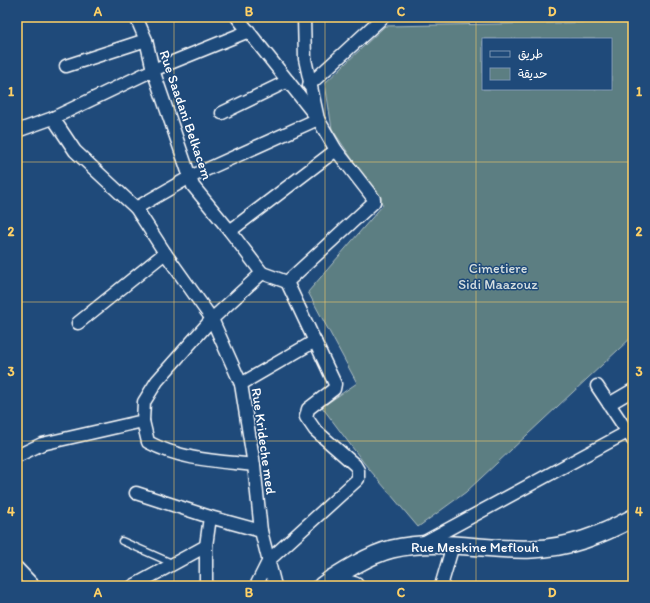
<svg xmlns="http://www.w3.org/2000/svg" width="650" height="603" font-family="Itim,'Playpen Sans Arabic',sans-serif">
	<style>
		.green { fill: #5c7e82; stroke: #aebec0; fill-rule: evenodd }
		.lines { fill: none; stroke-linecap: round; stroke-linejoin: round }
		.lane-casing { stroke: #fff; stroke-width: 9 }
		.street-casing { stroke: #fff; stroke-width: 15 }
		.secondary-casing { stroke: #fff; stroke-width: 20 }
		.lane { stroke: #1f4a7a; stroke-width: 6 }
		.street { stroke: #1f4a7a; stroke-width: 12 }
		.secondary { stroke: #1f4a7a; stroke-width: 17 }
		.grid { fill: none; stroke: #ffd166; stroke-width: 1; stroke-opacity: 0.55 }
		.labels { text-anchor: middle; stroke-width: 3; stroke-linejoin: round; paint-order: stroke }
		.street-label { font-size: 14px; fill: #fff; stroke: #1f4a7a }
		.park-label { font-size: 14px; fill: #d6dfe0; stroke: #1f4a7a }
		.neatline { fill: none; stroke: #ffd166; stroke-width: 1.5 }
		.grid-label { font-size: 13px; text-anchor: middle; font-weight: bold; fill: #ffd166 }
	</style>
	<rect width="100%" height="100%" fill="#1f4a7a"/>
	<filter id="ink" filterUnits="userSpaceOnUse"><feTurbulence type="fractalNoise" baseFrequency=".025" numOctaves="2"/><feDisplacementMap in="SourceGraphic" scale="8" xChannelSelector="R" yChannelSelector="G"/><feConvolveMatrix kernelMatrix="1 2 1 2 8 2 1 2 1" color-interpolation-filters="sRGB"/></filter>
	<g filter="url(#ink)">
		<!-- green -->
		<path class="green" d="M619 17H633V336L466 492 418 527 364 463 322 407 357 383 308 292 383 205 332 129 325 83 385 26 609 22ZM483 39H611V89H483Z"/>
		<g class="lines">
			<defs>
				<path id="lane" d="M122 541 174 564"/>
				<g id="street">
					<path d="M136 17 146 40 153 70 193 186 230 231 262 273"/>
					<path d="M66 66 146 40"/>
					<path d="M309 85 383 17"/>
					<path d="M222 113 288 81"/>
					<path d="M53 118 75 151 136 208 165 253 212 319 241 384 254 465 261 531 275 586"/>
					<path d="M17 131 53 118 153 70 249 31"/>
					<path d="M136 208 190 177 318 119 305 59 304 17"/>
					<path d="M230 231 336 150"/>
					<path d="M78 323 165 253"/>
					<path d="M241 384 315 341"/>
					<path d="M597 386 633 440"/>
					<path d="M609 404 633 390"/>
					<path d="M143 421 148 442C181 460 218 461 254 465"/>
					<path d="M17 456 42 444 143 421 144 402 157 381 212 319 262 273 287 282 374 202V199L336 150 318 119 237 17"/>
					<path d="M136 493 210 517 261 531"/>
					<path d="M421 544 633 429"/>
					<path d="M17 568 34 586"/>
					<path d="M133 586 206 546"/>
					<path d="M206 586V546L210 517"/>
					<path d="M256 586 269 560 358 479V470L355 465 315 430 306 417 308 409 334 389 335 384 287 282"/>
					<path d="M441 586 453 545"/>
				</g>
				<g id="secondary">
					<path d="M331 579 355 586"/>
					<path d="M322 586C339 573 371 554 392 549 438 538 486 551 532 549 569 548 601 535 633 518"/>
				</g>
			</defs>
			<!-- lane casing -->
			<use href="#lane" class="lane-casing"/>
			<!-- street casing -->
			<use href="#street" class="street-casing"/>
			<!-- secondary casing -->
			<use href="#secondary" class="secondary-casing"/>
			<!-- lane -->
			<use href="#lane" class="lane"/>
			<!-- street -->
			<use href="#street" class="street"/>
			<!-- secondary -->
			<use href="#secondary" class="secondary"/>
		</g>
	</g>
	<!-- grid -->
	<path class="grid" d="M174 17V586M325 17V586M476 17V586M17 162H633M17 302H633M17 441H633"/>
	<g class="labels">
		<!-- street labels -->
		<g class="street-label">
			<text transform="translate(186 115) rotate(71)" y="5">Rue Saadani Belkacem</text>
			<text transform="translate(264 441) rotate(82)" y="5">Rue Krideche med</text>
			<text x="475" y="552">Rue Meskine Meflouh</text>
		</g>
		<!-- park labels -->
		<g class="park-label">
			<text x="498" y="273">Cimetiere<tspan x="498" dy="16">Sidi Maazouz</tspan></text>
		</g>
	</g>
	<!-- margin -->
	<rect width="650" height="603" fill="none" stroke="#1f4a7a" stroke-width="44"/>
	<!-- legend -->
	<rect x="482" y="38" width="130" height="52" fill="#1f4a7a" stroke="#7992af"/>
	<rect x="490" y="51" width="20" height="6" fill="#1f4a7a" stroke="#7992af"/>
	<text x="518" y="58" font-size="12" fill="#ffffff">طريق</text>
	<rect x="490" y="68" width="20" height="12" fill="#5c7e82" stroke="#7992af"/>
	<text x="518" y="78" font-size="12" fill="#ffffff">حديقة</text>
	<rect x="22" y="22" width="606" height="559" class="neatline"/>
	<g class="grid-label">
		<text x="98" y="16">A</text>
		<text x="249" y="16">B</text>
		<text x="401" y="16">C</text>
		<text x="552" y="16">D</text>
		<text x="11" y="96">1</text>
		<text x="639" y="96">1</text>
		<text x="11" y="236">2</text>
		<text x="639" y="236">2</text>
		<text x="11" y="376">3</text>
		<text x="639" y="376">3</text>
		<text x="11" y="516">4</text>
		<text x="639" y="516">4</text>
		<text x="98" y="597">A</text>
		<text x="249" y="597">B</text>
		<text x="401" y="597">C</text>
		<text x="552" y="597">D</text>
	</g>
</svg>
